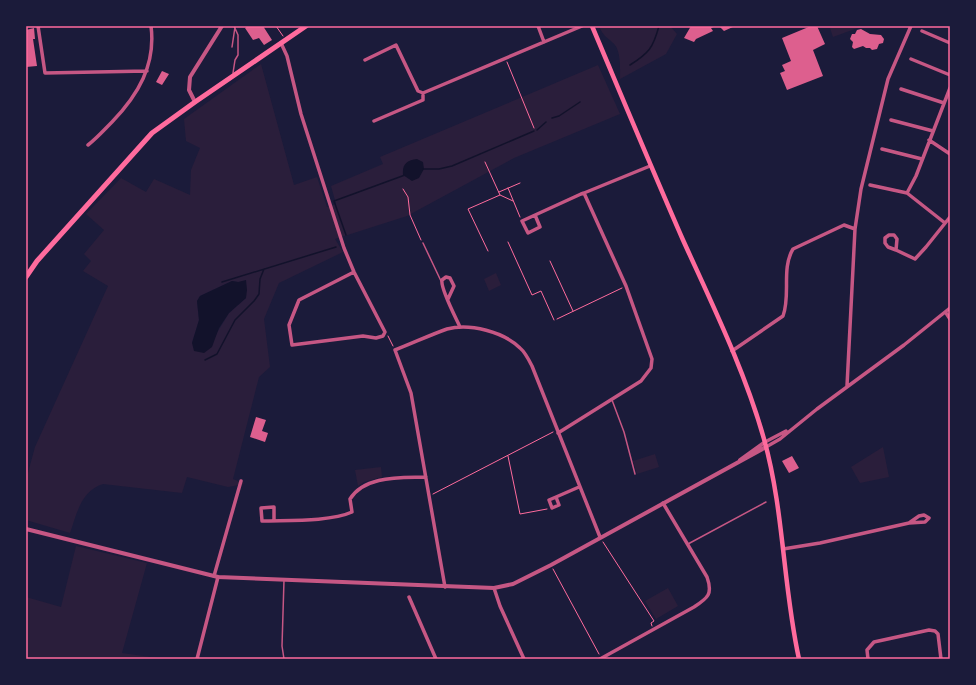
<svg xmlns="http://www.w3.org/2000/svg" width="976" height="685" font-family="'Source Sans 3',sans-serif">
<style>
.green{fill:#2a1e3b;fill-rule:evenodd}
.water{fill:#12122b}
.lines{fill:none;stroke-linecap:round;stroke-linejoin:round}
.stream{stroke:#12122b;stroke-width:1.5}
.building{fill:#dd5f8e}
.path{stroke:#ff6b9d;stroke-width:1}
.service{stroke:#c65784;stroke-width:1.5}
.minor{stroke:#c65784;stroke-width:3.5}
.tertiary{stroke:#c65784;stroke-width:4}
.secondary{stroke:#ff6b9d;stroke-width:4.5}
.primary{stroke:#ff6b9d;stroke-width:5}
.neatline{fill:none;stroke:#ff6b9d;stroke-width:1.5}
</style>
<rect width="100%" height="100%" fill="#1b1b3a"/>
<path class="green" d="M 599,26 L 670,26 L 677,34 L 666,54 L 620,79 C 620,69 621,53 615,45 C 608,37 604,38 599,26 Z
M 834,26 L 863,26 L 833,37 L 830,28 Z
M 261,64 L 294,185 L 317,177 L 327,207 L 336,204 L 331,186 L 383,164 L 380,157 L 598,65 L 620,114 L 514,158 L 407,216 L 335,239 L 343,252 L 279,283 L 264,319 L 270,367 L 259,377 L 233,479 L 245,484 L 228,487 L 187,477 L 182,493 L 103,484 C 81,491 77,513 70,533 L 26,520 L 26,480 L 35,447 L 108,286 L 83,271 L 91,261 L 84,254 L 104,230 L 86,214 L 121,178 L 146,192 L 154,179 L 190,195 L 191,170 L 200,148 L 186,141 L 184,119 ZM 232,281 L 238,282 L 246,298 L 229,313 L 215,336 L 192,343 L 199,320 L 197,301 L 200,296 Z
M 496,273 L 501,285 L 489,291 L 484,279 Z
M 883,447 L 889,477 L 860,483 L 851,467 Z
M 655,454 L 659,467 L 637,474 L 633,461 Z
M 381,467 L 382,477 L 364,482 L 358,486 L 355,470 Z
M 76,546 L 147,563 L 122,653 L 165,659 L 26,659 L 26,597 L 61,607 Z
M 668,588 L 678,606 L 656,619 L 645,601 Z"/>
<path class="water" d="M 417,159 L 423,162 L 424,169 L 419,178 L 412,181 L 403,175 C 402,164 407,160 417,159 Z
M 246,280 L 247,290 L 246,298 L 229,313 L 219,328 L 212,347 L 204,353 L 194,351 L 192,343 L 199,320 L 197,301 L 200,296 L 232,281 L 238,282 Z"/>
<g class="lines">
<path class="stream" d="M 630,65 C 649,53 653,48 659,26
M 552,118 L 559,116 L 580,102
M 537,130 L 546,122
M 423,169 L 439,169 L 452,166 L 534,131
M 346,235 L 334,201 L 405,175
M 222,282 L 336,247
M 205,360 L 217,354 L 235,320 L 254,301 L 259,294 L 260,279 L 264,269"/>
</g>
<path class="building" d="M 248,26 L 263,26 L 272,40 L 264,45 L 259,38 L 253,40 L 245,28 Z
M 691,26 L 716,26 L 711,28 L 713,31 L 696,39 L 694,42 L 684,38 Z
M 719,26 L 735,26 L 724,31 Z
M 811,26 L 817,26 L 825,44 L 813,50 L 823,76 L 787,90 L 780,73 L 785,71 L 782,65 L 791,61 L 782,38 Z
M 34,28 L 35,39 L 33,39 L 37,66 L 26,67 L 26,30 Z
M 861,29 L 870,34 L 881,35 L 884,39 L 883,43 L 879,44 L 877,49 L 872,50 L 870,48 L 866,48 L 863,46 L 854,49 L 852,47 L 853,42 L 850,39 L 852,34 L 855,34 L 857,30 Z
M 162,71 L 169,74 L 162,85 L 156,82 Z
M 256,417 L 266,420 L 262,431 L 268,433 L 265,442 L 250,437 Z
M 792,456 L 799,468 L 789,473 L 782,461 Z"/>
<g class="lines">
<path class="path" d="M 276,26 L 283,36
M 507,62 L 534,128
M 485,162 L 500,195 L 468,209 L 488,251
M 508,188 L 520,217
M 403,189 L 408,197 L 410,215 L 421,240
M 499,192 L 520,183
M 500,195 L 513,201
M 508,242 L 532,295 L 541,291 L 554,320
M 550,261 L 573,311
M 557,319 L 622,288
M 388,336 L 393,346
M 508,456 L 520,514 L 547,509
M 433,494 L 553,432
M 603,542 L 654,621 L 651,623 L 652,626
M 553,569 L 599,654"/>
<path class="service" d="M 232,47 L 235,27
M 233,73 L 235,60 L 238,55 L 238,35 L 234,26
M 423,243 L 441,281
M 612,400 L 624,432 L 635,474
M 688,544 L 766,502
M 284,659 L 282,646 L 284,580"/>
<path class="minor" d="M 38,26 L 45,73 L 147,71
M 538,26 L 544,42
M 922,31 L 950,43
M 281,43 L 287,56 L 301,114 L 344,248 L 354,272 L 385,332 L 383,336 L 376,338 L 363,336 L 292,345 L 289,325 L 299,300 L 354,272
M 911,59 L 950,75
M 365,60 L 396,45 L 418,91 L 423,93
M 901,89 L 944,103
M 423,93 L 582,26
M 891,120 L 933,131
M 374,121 L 423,100 L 423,93
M 929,140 L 950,154
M 88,145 C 97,138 104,130 112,122 C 138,95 156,65 151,26
M 882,149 L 922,159
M 870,185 L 907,193
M 535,215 L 540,227 L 528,233 L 522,221 L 581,194 L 584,193 L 650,166
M 945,223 L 907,193 L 916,176 L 950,88
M 896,250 L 888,247 L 885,243 L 885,238 L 889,235 L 894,235 L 897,239 L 896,250 L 915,259 L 926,247 L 950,217
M 448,299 L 454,286 L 450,278 L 446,277 L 442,280 C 440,288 456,318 460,327
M 946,313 L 950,319
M 732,351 L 783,316 C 791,295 781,269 793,249 L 844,225 L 855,229
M 847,386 L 855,229 L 861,189 L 888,79 L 911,26
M 558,433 L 641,381 L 651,368 L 652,359 L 626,286 L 584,193
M 765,442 L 786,431
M 766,447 L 780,439 L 817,409 L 904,345 L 950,308
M 556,497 L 549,500 L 552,508 L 559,505 L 556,497 L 579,487
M 274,521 L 274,507 L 261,508 L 262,521 C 287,520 330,522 352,512 L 350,499 C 365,475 401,478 426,477
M 783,549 L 820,543 L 909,523 L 919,516 L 924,515 L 929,518 L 925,522 L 909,523
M 214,576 L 241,481
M 445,587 L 411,393 L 395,350 C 413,343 430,335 447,329 C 470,323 504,332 520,348 C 525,352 529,360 532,366 L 600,537
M 494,588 L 500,606 L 524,659
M 409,597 L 436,659
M 197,659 L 218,577
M 600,659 L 694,607 C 708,598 713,594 707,577 L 663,503
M 868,659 L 867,650 L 874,642 L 929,630 L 935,631 L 938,634 L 941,659"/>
<path class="tertiary" d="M 195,102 L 189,90 L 190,77 L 222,26
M 740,460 L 765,442
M 26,529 L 218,577 L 494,588 L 513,584 L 551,565 L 766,447"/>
<path class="secondary" d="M 592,26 C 622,97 652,169 683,240 C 712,304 745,371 764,439 C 784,510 783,587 799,659"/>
<path class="primary" d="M 26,277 L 37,261 L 152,133 L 195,102 L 306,26"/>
</g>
<rect width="976" height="685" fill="none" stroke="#1b1b3a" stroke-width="54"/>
<rect x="27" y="27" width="922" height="631" class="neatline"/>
</svg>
